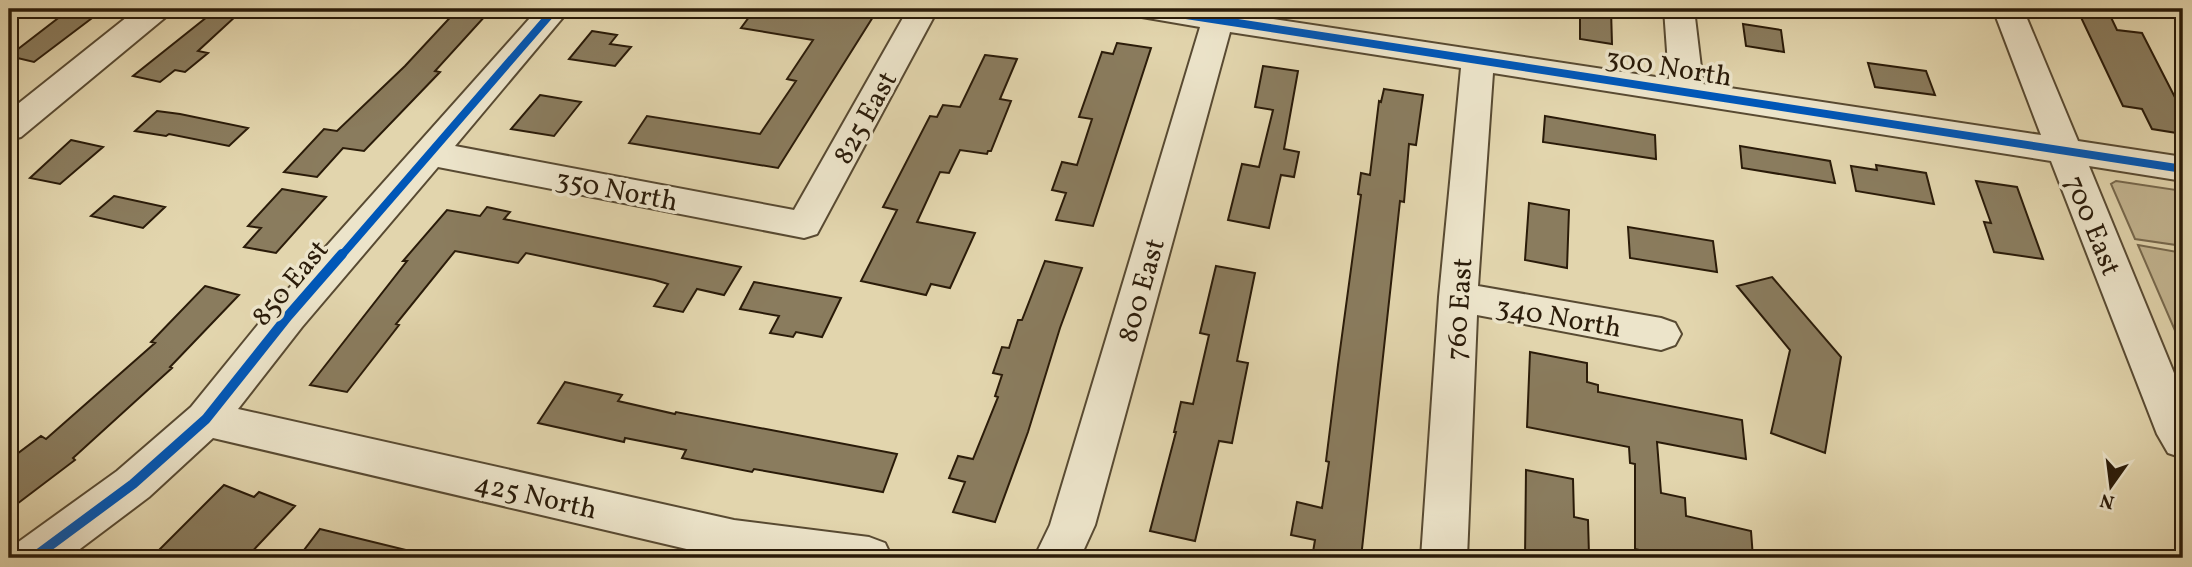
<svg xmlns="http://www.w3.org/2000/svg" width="2192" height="567" font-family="Vollkorn,serif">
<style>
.green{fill:#c3b591;stroke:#76684d;stroke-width:2}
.building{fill:#8a7c5e;stroke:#2a1b09;stroke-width:2}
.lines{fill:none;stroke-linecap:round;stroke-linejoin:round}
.minor-casing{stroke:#584a32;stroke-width:4}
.minor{fill:#ece4ca;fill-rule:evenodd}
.cycleway-far1-casing{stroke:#ece4ca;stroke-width:11}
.cycleway-casing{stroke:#ece4ca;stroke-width:14}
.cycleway-far1{stroke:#0057b8;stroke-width:8}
.cycleway{stroke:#0057b8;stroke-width:10}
.labels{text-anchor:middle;stroke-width:7;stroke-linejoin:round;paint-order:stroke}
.street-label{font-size:28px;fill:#2a1b09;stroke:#ece4ca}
</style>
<rect width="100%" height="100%" fill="#e2d5ad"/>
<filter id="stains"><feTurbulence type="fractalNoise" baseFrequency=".00286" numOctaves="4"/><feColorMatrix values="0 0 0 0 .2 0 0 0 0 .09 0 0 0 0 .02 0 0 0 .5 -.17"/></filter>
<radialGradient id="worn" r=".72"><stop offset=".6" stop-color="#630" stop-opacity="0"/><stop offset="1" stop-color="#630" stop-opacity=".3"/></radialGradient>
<path class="green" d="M 2116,181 L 2183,191 L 2183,246 L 2135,239 L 2111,184 Z
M 2138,245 L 2183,253 L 2183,349 Z"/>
<path class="building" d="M 70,9 L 104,9 L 34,62 L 9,56 Z
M 217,9 L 230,9 L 236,16 L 198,51 L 208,53 L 185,72 L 175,70 L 160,82 L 133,76 Z
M 755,9 L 878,9 L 778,168 L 629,143 L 647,116 L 760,134 L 796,81 L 787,79 L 813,40 L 741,28 Z
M 1580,9 L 1611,9 L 1612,44 L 1580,39 Z
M 2077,9 L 2107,9 L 2117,30 L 2142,33 L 2183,113 L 2183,134 L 2152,129 L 2142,109 L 2123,106 Z
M 457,10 L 487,14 L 435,71 L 440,72 L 364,151 L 343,148 L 317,177 L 284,172 L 324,129 L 337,131 L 405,66 Z
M 1743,24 L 1781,30 L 1784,52 L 1746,46 Z
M 592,31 L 617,35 L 610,44 L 631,47 L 615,66 L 569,59 Z
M 1117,43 L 1151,48 L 1093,226 L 1056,220 L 1066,193 L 1052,190 L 1062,162 L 1077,165 L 1092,119 L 1079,117 L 1102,52 L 1113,54 Z
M 985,55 L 1017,59 L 1000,99 L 1011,101 L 991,151 L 988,151 L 987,154 L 960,150 L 949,173 L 940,172 L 917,222 L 975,233 L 950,288 L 931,284 L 926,295 L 861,281 L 897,210 L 883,207 L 930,116 L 937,117 L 943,105 L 960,107 Z
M 1868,63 L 1926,71 L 1935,95 L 1875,87 Z
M 1263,66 L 1298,71 L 1284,149 L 1299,152 L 1294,177 L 1281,175 L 1269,228 L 1228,220 L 1242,164 L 1259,167 L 1273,110 L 1255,107 Z
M 1384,89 L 1423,95 L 1416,145 L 1409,144 L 1404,202 L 1400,201 L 1361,558 L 1312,558 L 1315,540 L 1291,535 L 1297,502 L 1322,508 L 1329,462 L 1326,461 L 1338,365 L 1361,195 L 1358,194 L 1361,173 L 1370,175 L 1379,101 L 1381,102 Z
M 540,95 L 581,102 L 554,136 L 511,129 Z
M 157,111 L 180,114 L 248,128 L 229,146 L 169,134 L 166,136 L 135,131 Z
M 1545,116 L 1655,135 L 1656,159 L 1543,142 Z
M 71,140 L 103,147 L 60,184 L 30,178 Z
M 1740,146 L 1830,161 L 1835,183 L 1742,168 Z
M 1876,165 L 1926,173 L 1934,204 L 1856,191 L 1851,166 L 1877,170 Z
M 1976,181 L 2017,187 L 2043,259 L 1994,252 L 1984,222 L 1991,223 Z
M 282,189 L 326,197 L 276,253 L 244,247 L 261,228 L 248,226 Z
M 114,196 L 165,207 L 143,228 L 91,216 Z
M 1529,203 L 1569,210 L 1567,268 L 1525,260 Z
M 487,207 L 510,212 L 504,219 L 741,267 L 724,295 L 697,289 L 683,312 L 654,306 L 668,284 L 655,280 L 526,253 L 518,263 L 455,251 L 396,324 L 399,325 L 347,392 L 310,385 L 407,261 L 403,261 L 447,210 L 480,216 Z
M 1628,227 L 1713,241 L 1717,272 L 1630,258 Z
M 1045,261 L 1082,268 L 1060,328 L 1028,432 L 995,522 L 953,512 L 965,482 L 949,478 L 958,456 L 973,459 L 998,397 L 995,396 L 1002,375 L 993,373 L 1002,347 L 1009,348 L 1018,320 L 1022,320 Z
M 1216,266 L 1255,273 L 1237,361 L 1248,363 L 1232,443 L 1219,441 L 1195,541 L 1150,531 L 1176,432 L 1174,432 L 1181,402 L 1193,404 L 1209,335 L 1200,333 Z
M 1772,277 L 1841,357 L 1825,453 L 1771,433 L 1790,350 L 1737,286 Z
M 754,282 L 841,298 L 822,337 L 796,332 L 793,337 L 770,333 L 779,316 L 740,309 Z
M 205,286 L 239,295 L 170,367 L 172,368 L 73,458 L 75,460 L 9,510 L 9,466 L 13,457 L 41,436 L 46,439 L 155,343 L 151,342 Z
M 1530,352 L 1587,363 L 1587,382 L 1598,385 L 1598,392 L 1742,420 L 1746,459 L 1657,442 L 1661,493 L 1685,498 L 1686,516 L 1751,531 L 1753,558 L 1673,558 L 1635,549 L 1635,464 L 1630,463 L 1629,447 L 1527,427 Z
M 565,382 L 622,395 L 618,401 L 675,414 L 676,412 L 897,454 L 883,492 L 754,469 L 752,472 L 682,458 L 686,450 L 625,438 L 624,442 L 538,423 Z
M 1526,470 L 1573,479 L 1574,517 L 1588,520 L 1589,555 L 1574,552 L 1574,558 L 1525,558 Z
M 224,485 L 254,497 L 259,492 L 295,506 L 246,558 L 151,558 Z
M 320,529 L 406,550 L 405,558 L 298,558 Z"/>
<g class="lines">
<defs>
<path id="minor" d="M 137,9 L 171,9 L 167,16 L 21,137 L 9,140 L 9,111 Z
M 538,9 L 570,9 L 455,146 L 794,210 L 908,9 L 938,9 L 817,234 L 804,238 L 438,167 L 302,327 L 238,409 L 734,520 L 869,537 L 885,543 L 892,558 L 725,558 L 213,438 L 149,497 L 68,558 L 10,558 L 17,543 L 117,471 L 191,407 L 274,305 Z
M 1132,9 L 1207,9 L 1669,79 L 1664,9 L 1694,9 L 1703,84 L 2041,135 L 1993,9 L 2023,9 L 2078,141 L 2183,157 L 2183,181 L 2089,166 L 2183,395 L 2183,458 L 2168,453 L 2157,434 L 2051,161 L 1493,73 L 1478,286 L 1661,318 L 1675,323 L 1681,334 L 1675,345 L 1661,350 L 1477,315 L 1467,558 L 1421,558 L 1439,297 L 1461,68 L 1230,32 L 1095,525 L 1080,558 L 1034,558 L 1050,525 L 1200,27 L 1136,16 Z"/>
</defs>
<use href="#minor" class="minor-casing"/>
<use href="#minor" class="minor"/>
<defs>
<path id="cycleway-far1" d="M 1147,9 L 2183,169
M 341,256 L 555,9"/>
<path id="cycleway" d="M 33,558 L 133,484 L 206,419 L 288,316 L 342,254"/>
</defs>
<use href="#cycleway-far1" class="cycleway-far1-casing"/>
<use href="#cycleway" class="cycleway-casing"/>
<use href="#cycleway-far1" class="cycleway-far1"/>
<use href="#cycleway" class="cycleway"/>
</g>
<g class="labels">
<g class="street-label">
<text transform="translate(1669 66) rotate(9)" y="10">300 North</text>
<text transform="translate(864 117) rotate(-61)" y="10">825 East</text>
<text transform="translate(617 189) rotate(11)" y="10">350 North</text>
<text transform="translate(2094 225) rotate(68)" y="10">700 East</text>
<text transform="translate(289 282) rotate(-50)" y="10">850 East</text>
<text transform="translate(1140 290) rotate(-74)" y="10">800 East</text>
<text transform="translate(1458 309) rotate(-86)" y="10">760 East</text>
<text transform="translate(1559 316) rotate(10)" y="10">340 North</text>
<text transform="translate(536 495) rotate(13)" y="10">425 North</text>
</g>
</g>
<rect width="2192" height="567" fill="none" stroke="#e2d5ad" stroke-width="35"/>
<rect x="10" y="10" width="2171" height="546" fill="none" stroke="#2a1b09" stroke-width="3.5"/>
<rect x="18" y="18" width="2157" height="532" fill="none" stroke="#2a1b09" stroke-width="2"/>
<g transform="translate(2111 486) rotate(194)" stroke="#ece4ca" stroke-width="5" paint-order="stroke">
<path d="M0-5L12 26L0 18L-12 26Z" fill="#2a1b09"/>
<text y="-10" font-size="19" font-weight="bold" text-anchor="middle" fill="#2a1b09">N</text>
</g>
<rect width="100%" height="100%" filter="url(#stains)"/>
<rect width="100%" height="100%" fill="url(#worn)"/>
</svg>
